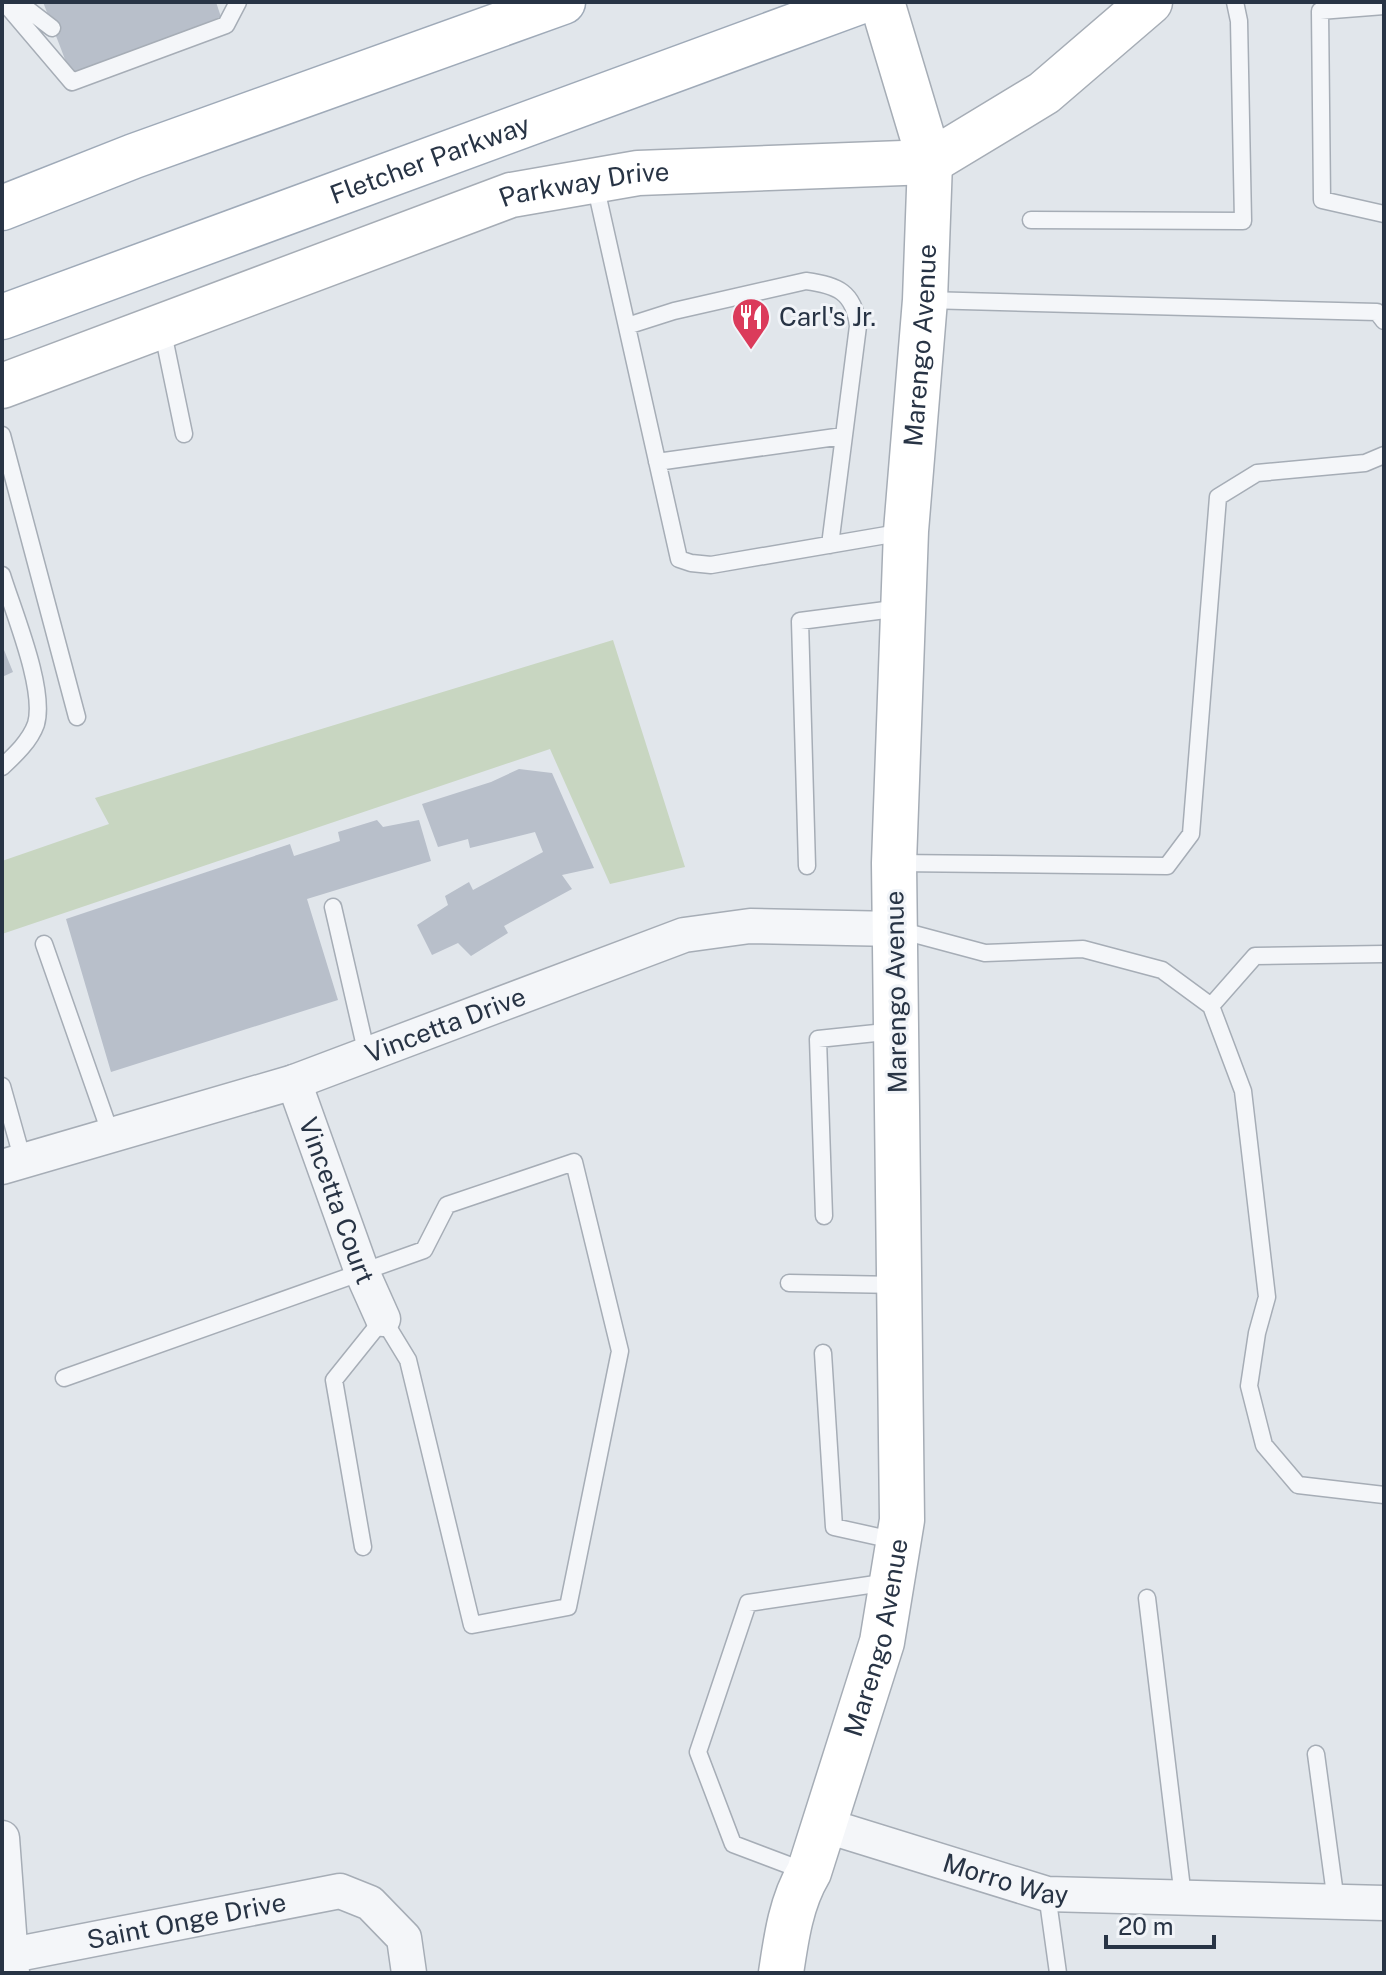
<svg xmlns="http://www.w3.org/2000/svg" width="1386" height="1975" font-family="'Public Sans',sans-serif">
<style>
.green{fill:#c8d6c1}
.building{fill:#b8bfca}
.lines{fill:none;stroke-linecap:round;stroke-linejoin:round}
.lane-casing{stroke:#a6adb6;stroke-width:19}
.street-casing{stroke:#a6adb6;stroke-width:37}
.secondary-casing{stroke:#a6adb6;stroke-width:47}
.primary-casing{stroke:#9faab8;stroke-width:47}
.lane{stroke:#f4f6f9;stroke-width:16}
.street{stroke:#f4f6f9;stroke-width:34}
.secondary{stroke:#fff;stroke-width:44}
.primary{stroke:#fff;stroke-width:44}
.labels{text-anchor:middle;stroke-width:6;stroke-linejoin:round;paint-order:stroke}
.street-label{font-size:26px;fill:#283445;stroke:#f1f4f8}
.poi-label{font-size:26px;fill:#283445;stroke:#f1f4f8;text-anchor:start}
</style>
<rect width="100%" height="100%" fill="#e1e6eb"/>
<path class="green" d="M 613,640 L 685,867 L 610,884 L 550,749 L 2,934 L 2,861 L 109,824 L 95,798 Z"/>
<path class="building" d="M 43,2 L 216,2 L 221,17 L 71,75 Z
M 2,645 L 13,672 L 2,677 Z
M 519,769 L 552,773 L 594,868 L 562,875 L 572,889 L 504,926 L 508,933 L 471,956 L 458,943 L 432,955 L 417,925 L 448,905 L 445,896 L 469,882 L 473,890 L 543,852 L 535,832 L 470,848 L 468,839 L 438,847 L 422,804 L 491,782 Z
M 377,820 L 383,827 L 419,820 L 431,861 L 307,899 L 338,1000 L 111,1072 L 66,919 L 290,844 L 294,856 L 340,841 L 338,832 Z"/>
<g class="lines">
<defs>
<path id="lane" d="M 4,2 L 72,82 L 226,25 L 238,2
M 18,2 L 52,28
M 1384,6 L 1320,11 L 1322,200 L 1384,214
M 595,184 L 679,559 L 691,563 L 711,565 L 904,532
M 1031,220 L 1243,221 L 1239,21 L 1235,2
M 926,300 L 1377,312 L 1384,321
M 627,326 L 674,311 L 806,281 C 837,285 854,292 858,326 L 830,545
M 162,328 L 184,434
M 2,435 L 77,717
M 657,462 L 843,436
M 2,575 C 13,611 46,689 36,724 C 30,741 15,755 2,767
M 896,863 L 1167,866 L 1191,834 L 1218,497 L 1257,473 L 1365,463 L 1384,455
M 807,866 L 800,621 L 901,608
M 333,907 L 367,1055
M 899,930 L 985,953 L 1083,949 L 1162,970 L 1211,1006 L 1243,1091 L 1267,1297 L 1257,1333 L 1249,1386 L 1264,1445 L 1298,1485 L 1384,1495
M 44,944 L 111,1135
M 1211,1006 L 1255,956 L 1384,954
M 2,1086 L 23,1161
M 824,1216 L 818,1039 L 895,1031
M 789,1283 L 898,1285
M 823,1353 L 834,1527 L 897,1541
M 64,1378 L 424,1250 L 447,1205 L 574,1162 L 620,1351 L 568,1607 L 472,1625 L 408,1360 L 383,1319 L 334,1380 L 363,1547
M 1147,1598 L 1183,1897
M 1316,1754 L 1336,1902
M 807,1872 L 733,1844 L 698,1752 L 748,1603 L 889,1582
M 1047,1894 L 1058,1973"/>
<g id="street">
<path id="s1" d="M 294,1082 L 362,1272 L 383,1319"/>
<path id="s2" d="M 2,1167 L 294,1082 L 684,935 L 750,926 L 896,929"/>
<path id="s3" d="M 824,1825 L 1047,1894 L 1384,1903"/>
<path d="M 2,1838 L 12,1973"/>
<path id="s4" d="M 2,1957 L 340,1891 L 370,1903 L 404,1938 L 409,1973"/>
</g>
<g id="secondary">
<path id="s5" d="M 2,386 L 511,195 L 638,173 L 930,162 L 1044,93 L 1150,2"/>
<path id="s6" d="M 781,1973 C 786,1939 791,1902 809,1872 L 882,1642 L 902,1520 L 894,863 L 906,531 L 925,300 L 930,162 L 882,2"/>
</g>
<g id="primary">
<path d="M 2,208 L 134,156 L 563,2"/>
<path id="s7" d="M 2,317 L 859,2"/>
</g>
</defs>
<use href="#lane" class="lane-casing"/>
<use href="#street" class="street-casing"/>
<use href="#secondary" class="secondary-casing"/>
<use href="#primary" class="primary-casing"/>
<use href="#lane" class="lane"/>
<use href="#street" class="street"/>
<use href="#secondary" class="secondary"/>
<use href="#primary" class="primary"/>
</g>
<defs>
<symbol id="restaurant-pin" viewBox="-11 -11 22 30"><path d="M0 17L-7.5 6A9.5 9.5 0 1 1 7.5 6Z" fill="#db3b5b" stroke="#f1f4f8"/><path d="M-5-6h1v4h1v-4h1v4h1v-4h1v5L-1.5 .5V6h-2V.5L-5-1ZM5-6V6H3V1.5H1.5Q1.5-4 5-6Z" fill="#fff"/></symbol>
</defs>
<g fill-rule="evenodd">
<use href="#restaurant-pin" x="729" y="295" width="44" height="60"/>
</g>
<g class="labels">
<g class="street-label">
<text dy="9" stroke="none"><textPath href="#s7" startOffset="456">Fletcher Parkway</textPath></text>
<text dy="9" stroke="none"><textPath href="#s5" startOffset="618">Parkway Drive</textPath></text>
<text dy="9" stroke="none"><textPath href="#s6" startOffset="1646">Marengo Avenue</textPath></text>
<text transform="translate(896 992) rotate(-91)" y="9">Marengo Avenue</text>
<text dy="9" stroke="none"><textPath href="#s2" startOffset="466">Vincetta Drive</textPath></text>
<text dy="9" stroke="none"><textPath href="#s1" startOffset="126">Vincetta Court</textPath></text>
<text dy="9" stroke="none"><textPath href="#s6" startOffset="350">Marengo Avenue</textPath></text>
<text dy="9" stroke="none"><textPath href="#s3" startOffset="190">Morro Way</textPath></text>
<text dy="9" stroke="none"><textPath href="#s4" startOffset="188">Saint Onge Drive</textPath></text>
</g>
<g class="poi-label">
<text x="779" y="326">Carl's Jr.</text>
</g>
</g>
<rect width="1386" height="1975" fill="none" stroke="#283445" stroke-width="8"/>
<path d="M1106 1935v12h108v-12" fill="none" stroke="#283445" stroke-width="4"/>
<text x="1118" y="1935" font-size="24" fill="#283445" stroke="#f1f4f8" stroke-width="6" paint-order="stroke">20 m</text>
</svg>
